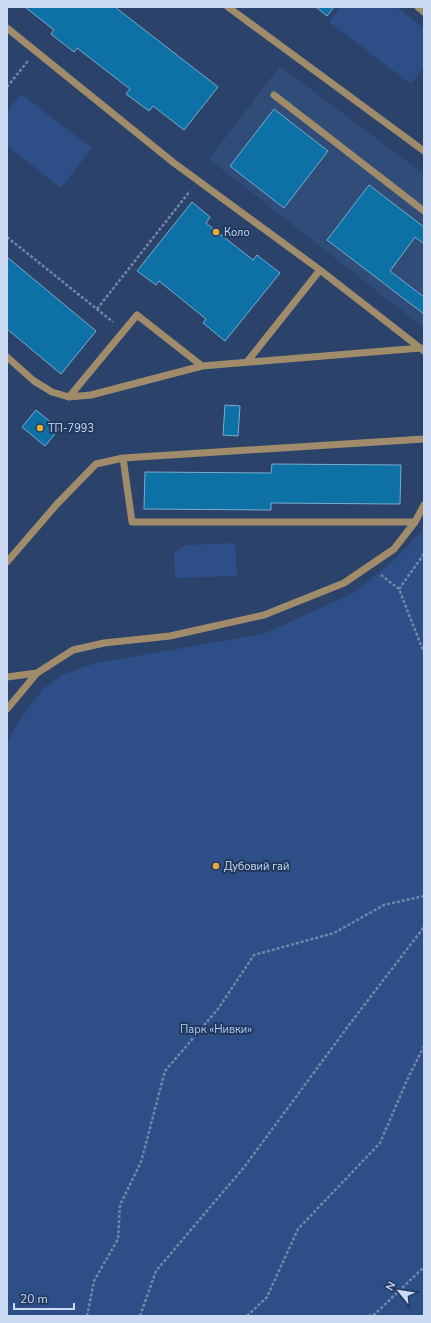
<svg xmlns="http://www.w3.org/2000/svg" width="431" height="1323" font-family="'Nunito Sans',sans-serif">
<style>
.built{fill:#304c79}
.green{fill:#2d4e86}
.building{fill:#0d71a5;stroke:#7aaccf}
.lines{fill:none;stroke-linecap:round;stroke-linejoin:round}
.path{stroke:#7387a8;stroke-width:2.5;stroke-dasharray:3 2;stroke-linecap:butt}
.minor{stroke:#a08c6b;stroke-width:7}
.poi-dot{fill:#e7ac37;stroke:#21385f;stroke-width:1.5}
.labels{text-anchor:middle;stroke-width:4;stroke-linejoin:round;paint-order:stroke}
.poi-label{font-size:11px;fill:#cbdaf2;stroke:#21385f;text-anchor:start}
.park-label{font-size:11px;fill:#b3caef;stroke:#21385f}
</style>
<rect width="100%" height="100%" fill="#2b436a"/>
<path class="built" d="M 280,66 L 424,174 L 424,328 L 209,159 Z"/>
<path class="green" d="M 340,7 L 396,7 L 424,28 L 424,67 L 411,84 L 329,22 Z
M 21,94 L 92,148 L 61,188 L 7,146 L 7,112 Z
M 424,527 L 424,1316 L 7,1316 L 7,742 L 21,718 L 43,689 L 64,674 L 96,663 L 263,634 L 351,594 L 391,563 L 422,531 Z
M 235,543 L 237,576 L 175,578 L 174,553 L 186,545 Z"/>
<path class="building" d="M 25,7 L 115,7 L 218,87 L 184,130 L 153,106 L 149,111 L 126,94 L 130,89 L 77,48 L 74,52 L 51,34 L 54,30 Z
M 316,7 L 334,7 L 327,16 Z
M 274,109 L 328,151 L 284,208 L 230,166 Z
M 369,185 L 424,227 L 424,244 L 415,237 L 390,271 L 424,297 L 424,314 L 327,240 Z
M 192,202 L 210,217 L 206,223 L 253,260 L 257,255 L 280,273 L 225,341 L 203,323 L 206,319 L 159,281 L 156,285 L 137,271 Z
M 7,257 L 96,331 L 61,374 L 7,329 Z
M 225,405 L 240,406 L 238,436 L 223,435 Z
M 36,410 L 59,429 L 45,446 L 22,427 Z
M 272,464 L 401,465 L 400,504 L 271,503 L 271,510 L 144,509 L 145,472 L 271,473 Z"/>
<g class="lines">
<path class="path" d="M 7,87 L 28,61
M 7,237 L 113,322
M 97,309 L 190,191
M 424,554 L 399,589 L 424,653
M 381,575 L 399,589
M 87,1316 L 94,1281 L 118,1239 L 120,1205 L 141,1162 L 165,1071 L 218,1009 L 254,955 L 334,933 L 384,905 L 424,896
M 140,1316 L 156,1271 L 245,1166 L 349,1025 L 424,927
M 247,1316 L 267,1297 L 298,1229 L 380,1143 L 408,1078 L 424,1046
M 368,1316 L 375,1314 L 424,1267"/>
<path class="minor" d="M 228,7 L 424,151
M 418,7 L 424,12
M 7,28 L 174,163 L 320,270 L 424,351
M 274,95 L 424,211
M 7,357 L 34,381 L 52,392 L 69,397 L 91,395 L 202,366 L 421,348
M 247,362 L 320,270
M 69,397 L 137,315 L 202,366
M 123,458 L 132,522 L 415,522
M 7,562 L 57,504 L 96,464 L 123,458 L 424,439
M 7,677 L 37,673
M 7,709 L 37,673 L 73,650 L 104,643 L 170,636 L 264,615 L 344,583 L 394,549 L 415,522 L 424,505"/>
</g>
<g class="poi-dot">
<circle cx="216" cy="232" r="4"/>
<circle cx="40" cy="428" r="4"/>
<circle cx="216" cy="866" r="4"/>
</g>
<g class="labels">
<g class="poi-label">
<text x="224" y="236">Коло</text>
<text x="48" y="432">ТП-7993</text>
<text x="224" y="870">Дубовий гай</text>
</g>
<g class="park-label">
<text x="216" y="1033">Парк «Нивки»</text>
</g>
</g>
<rect width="431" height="1323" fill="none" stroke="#cbdaf2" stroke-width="16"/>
<g transform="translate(399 1291) rotate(300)" stroke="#21385f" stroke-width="3" paint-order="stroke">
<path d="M0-3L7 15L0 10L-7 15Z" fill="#cbdaf2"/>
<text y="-6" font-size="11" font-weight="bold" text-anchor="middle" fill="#cbdaf2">N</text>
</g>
<path d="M14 1303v6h60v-6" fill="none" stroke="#cbdaf2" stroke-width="2"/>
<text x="20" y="1303" font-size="12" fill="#cbdaf2" stroke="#21385f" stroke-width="3" paint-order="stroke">20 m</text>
</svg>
